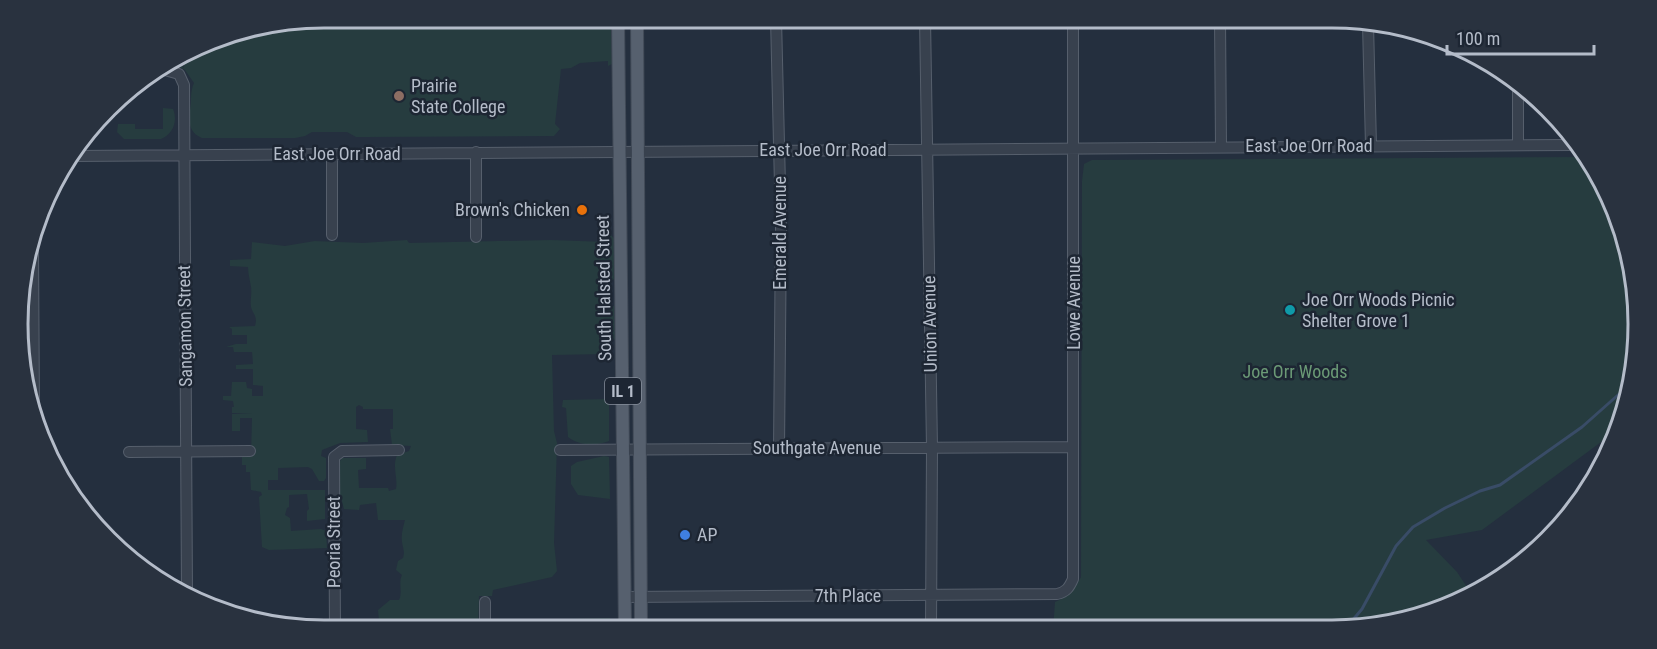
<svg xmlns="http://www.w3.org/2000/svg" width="1657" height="649" font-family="'Roboto Condensed',sans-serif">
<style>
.green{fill:#263c3f}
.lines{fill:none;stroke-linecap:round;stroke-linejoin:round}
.stream{stroke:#394c67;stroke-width:3}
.minor-casing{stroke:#565f6c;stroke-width:12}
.major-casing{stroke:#414a57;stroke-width:14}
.minor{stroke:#38414e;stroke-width:10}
.major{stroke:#56606e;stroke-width:12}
.education-dot{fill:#8d6e63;stroke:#1d2633;stroke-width:2}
.food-dot{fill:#e8710a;stroke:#1d2633;stroke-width:2}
.culture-dot{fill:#0f9aa8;stroke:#1d2633;stroke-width:2}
.shop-dot{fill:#3f7fe0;stroke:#1d2633;stroke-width:2}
.labels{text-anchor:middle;stroke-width:5;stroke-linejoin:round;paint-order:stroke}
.shield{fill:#1d2633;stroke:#878f9c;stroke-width:1.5}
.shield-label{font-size:16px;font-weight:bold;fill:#b4bcc9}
.poi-label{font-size:18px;fill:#b4bcc9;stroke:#1d2633;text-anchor:start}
.street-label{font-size:18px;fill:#b4bcc9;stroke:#1d2633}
.park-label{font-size:18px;fill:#6b9a76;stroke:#1d2633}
.rim{fill:none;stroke:#b4bcc9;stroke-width:3}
</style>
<rect width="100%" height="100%" fill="#242f3e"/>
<path class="green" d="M 325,18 L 611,18 L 612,64 L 608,66 L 608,61 L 580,63 L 571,68 L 561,69 L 555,124 L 560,129 L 554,136 L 363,137 L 356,137 L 347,132 L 312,132 L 305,136 L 295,138 L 202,138 C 186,131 189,118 191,103 C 191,96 191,90 194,83 L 185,70 L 174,64 L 180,62 L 184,68 L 183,61 L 180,60 L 226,34 Z
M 163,108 L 173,109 C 178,121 173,134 161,139 L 124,139 L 117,132 L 118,124 L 135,124 L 135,129 L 163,129 Z
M 1583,157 L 1607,189 L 1638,304 L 1623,423 L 1620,428 L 1482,530 L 1426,540 L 1457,572 L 1473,596 L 1468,600 L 1373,628 L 1053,629 L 1055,602 C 1067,597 1075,589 1081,577 L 1082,181 L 1084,164 L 1092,160 Z
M 607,232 L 614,238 L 614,279 L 609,282 L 610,307 L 614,306 L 615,339 L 611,341 L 611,335 L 608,336 L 606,354 L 552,355 L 554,431 L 557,443 L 554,543 L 557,571 L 552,577 L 493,590 L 492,596 L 479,596 L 478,631 L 380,631 L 378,610 L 390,600 L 399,600 C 403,592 398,583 402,575 L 396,570 L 398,561 L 403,558 C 405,551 403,549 402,542 C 401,535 403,527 405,520 L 378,520 L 376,503 L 360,505 L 359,510 L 344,509 L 340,494 L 340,461 L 342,458 L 366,458 L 366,469 L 358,470 L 359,488 L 388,488 L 389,491 L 396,489 C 398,477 392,467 397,455 L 409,451 L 411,446 L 392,445 L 390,429 L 393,429 L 393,409 L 363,409 L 363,407 L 359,405 L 356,407 L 356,429 L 367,430 L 368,442 L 340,443 L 322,450 L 321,456 L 326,458 L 326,478 L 324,481 L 319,481 L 312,469 L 308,467 L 278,468 L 278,480 L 268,480 L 268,490 L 325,490 L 325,519 L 307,521 L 307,511 L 309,509 L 307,494 L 289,495 L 289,507 L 287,508 L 285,515 L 290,518 L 291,531 L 321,529 L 326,531 L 327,548 L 269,550 L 262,547 L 259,497 L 262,495 L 261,492 L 251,490 L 250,472 L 246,472 L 246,465 L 242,465 L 242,456 L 251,455 L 252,418 L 240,418 L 240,431 L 232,431 L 232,414 L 252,413 L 232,413 L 232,407 L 234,407 L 233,401 L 223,400 L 223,396 L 231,396 L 232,382 L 246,382 L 247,388 L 252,389 L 252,396 L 263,396 L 263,386 L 253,385 L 253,369 L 236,369 L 236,365 L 253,364 L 252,352 L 234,352 L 233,347 L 226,347 L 236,344 L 247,344 L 247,335 L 232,335 L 232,329 L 229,327 L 255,326 C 258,316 253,315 251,307 C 250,301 252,293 251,287 C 250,280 248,274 248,267 L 230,266 L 230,260 L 251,259 L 252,242 L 285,246 L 315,241 L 363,243 L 407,240 L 409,243 L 551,240 L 607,242 Z
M 609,399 L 609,441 C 596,446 579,446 568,437 L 566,408 L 562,407 L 563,400 Z
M 604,456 L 609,457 L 610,499 L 578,495 L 571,484 L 571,466 L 577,462 Z
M 610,618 L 610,630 L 564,630 L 564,620 L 567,619 Z"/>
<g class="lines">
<path class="stream" d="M 1346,628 L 1362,609 L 1396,546 L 1413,527 L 1445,508 L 1480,491 L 1500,485 L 1582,427 L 1627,387"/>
<defs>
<path id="minor" d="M 776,18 L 781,228 L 779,449
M 925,18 L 932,448 L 931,629
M 1220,18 L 1221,147
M 1368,24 L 1371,146
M 165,70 L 179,74 L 184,85 L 187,594
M 1518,84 L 1518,145
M 476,152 L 476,237
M 332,154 L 332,235
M 72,156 L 1573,145
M 33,248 L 34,411
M 560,450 L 1073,447
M 129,452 L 250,451
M 624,597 L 1057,594 C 1066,592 1069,588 1073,579 L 1073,18
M 335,631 L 334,457 L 342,451 L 399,450
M 485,631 L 485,602"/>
<path id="major" d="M 618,18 L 625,630
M 637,18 L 641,630"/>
</defs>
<use href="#minor" class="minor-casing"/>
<use href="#major" class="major-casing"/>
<use href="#minor" class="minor"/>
<use href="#major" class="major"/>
</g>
<circle class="education-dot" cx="399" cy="96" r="6"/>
<circle class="food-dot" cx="582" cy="210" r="6"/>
<circle class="culture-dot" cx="1290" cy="310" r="6"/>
<circle class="shop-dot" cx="685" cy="535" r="6"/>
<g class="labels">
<rect class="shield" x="605" y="378" width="36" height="26" rx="4.5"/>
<g class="shield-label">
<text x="623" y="397">IL 1</text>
</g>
<g class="poi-label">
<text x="411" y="92">Prairie<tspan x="411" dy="21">State College</tspan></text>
<text x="570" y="216" text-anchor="end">Brown's Chicken</text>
<text x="1302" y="306">Joe Orr Woods Picnic<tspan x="1302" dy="21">Shelter Grove 1</tspan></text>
<text x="697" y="541">AP</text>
</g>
<g class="street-label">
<text x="1309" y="152">East Joe Orr Road</text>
<text x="823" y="156">East Joe Orr Road</text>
<text x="337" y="160">East Joe Orr Road</text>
<text transform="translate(780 233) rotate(-90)" y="6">Emerald Avenue</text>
<text transform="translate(604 288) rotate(-91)" y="6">South Halsted Street</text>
<text transform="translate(1074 303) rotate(-90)" y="6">Lowe Avenue</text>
<text transform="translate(930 324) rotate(-91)" y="6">Union Avenue</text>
<text transform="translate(185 326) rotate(-91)" y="6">Sangamon Street</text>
<text x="817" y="454">Southgate Avenue</text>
<text transform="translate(334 542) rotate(-90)" y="6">Peoria Street</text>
<text x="848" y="602">7th Place</text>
</g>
<g class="park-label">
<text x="1295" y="378">Joe Orr Woods</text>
</g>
</g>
<path d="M0 0H1657V649H0ZM324 28H1332A296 296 0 0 1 1628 324V324A296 296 0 0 1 1332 620H324A296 296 0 0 1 28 324V324A296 296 0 0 1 324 28Z" fill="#29323f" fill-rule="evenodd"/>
<path class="rim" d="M324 28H1332A296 296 0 0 1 1628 324V324A296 296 0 0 1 1332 620H324A296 296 0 0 1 28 324V324A296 296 0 0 1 324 28Z"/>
<path d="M1447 45v9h147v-9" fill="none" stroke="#b4bcc9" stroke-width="3"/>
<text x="1456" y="45" font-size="18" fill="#b4bcc9" stroke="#1d2633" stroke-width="4.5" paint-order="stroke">100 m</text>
</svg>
